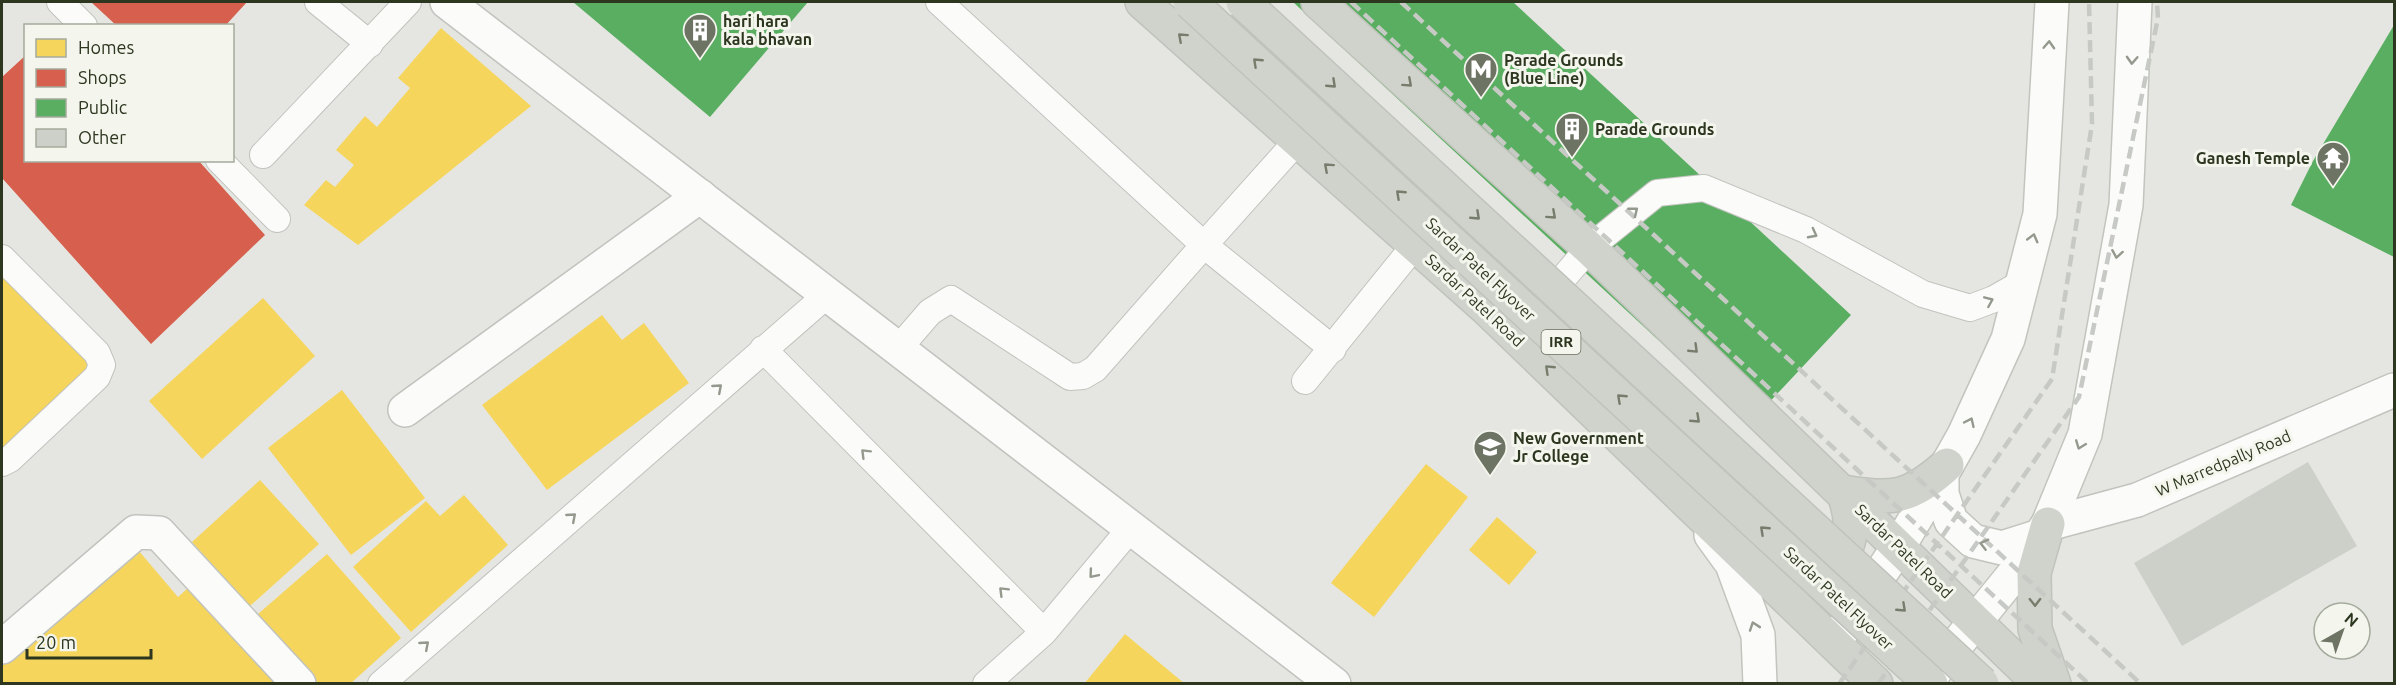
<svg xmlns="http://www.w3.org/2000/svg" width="2396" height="685" font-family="Ubuntu,sans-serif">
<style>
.homes{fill:#f6d55c}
.shops{fill:#d6604d}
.public{fill:#5aae61}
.building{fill:#cdcfc9}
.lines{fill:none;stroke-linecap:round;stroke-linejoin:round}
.service-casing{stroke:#c1c3be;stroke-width:28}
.minor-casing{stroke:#c1c3be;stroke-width:36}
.tertiary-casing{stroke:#c1c3be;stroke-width:36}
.secondary-casing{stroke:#c2c4bd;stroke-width:36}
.primary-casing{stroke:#c0c3bb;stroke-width:36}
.service{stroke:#fbfbfa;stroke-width:26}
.minor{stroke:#fbfbfa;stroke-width:33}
.tertiary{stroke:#fbfbfa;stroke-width:33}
.secondary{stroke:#fbfbfa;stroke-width:33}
.primary{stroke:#d0d3cc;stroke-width:33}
.rail{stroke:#c7c9c5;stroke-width:4.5;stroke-dasharray:12 6;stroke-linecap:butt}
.primary-bridge-casing{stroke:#c0c3bb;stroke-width:36;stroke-linecap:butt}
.primary-bridge{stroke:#d0d3cc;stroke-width:33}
.oneway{stroke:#767d6d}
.oneway2{stroke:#94998d}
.labels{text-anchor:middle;stroke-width:6;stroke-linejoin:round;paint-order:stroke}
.shield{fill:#f4f6ee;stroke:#69705e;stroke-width:1.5}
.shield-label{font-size:15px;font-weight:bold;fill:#2d3720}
.poi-label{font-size:16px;font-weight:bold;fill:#2d3720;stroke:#f4f6ee;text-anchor:start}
.street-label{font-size:16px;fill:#2d3720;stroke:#f4f6ee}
</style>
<rect width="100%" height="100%" fill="#e5e6e1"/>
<path class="homes" d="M 441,28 L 531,106 L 358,245 L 304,205 L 326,180 L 335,187 L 354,165 L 336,150 L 365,116 L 377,127 L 410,88 L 398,78 Z
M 2,265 L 97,368 L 2,455 Z
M 263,298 L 315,356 L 202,459 L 149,401 Z
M 602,315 L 622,340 L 644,323 L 689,383 L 547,490 L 482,405 Z
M 342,390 L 425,498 L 351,555 L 268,448 Z
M 1426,464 L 1468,497 L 1374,617 L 1331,583 Z
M 260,480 L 319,544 L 250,606 L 192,542 Z
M 464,495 L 508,545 L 411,632 L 353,567 L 426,501 L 440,516 Z
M 1497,517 L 1537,552 L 1509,585 L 1469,550 Z
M 133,544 L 178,597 L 197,580 L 287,684 L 2,684 L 2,658 Z
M 327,554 L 401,638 L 350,684 L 319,684 L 258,614 Z
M 1125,634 L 1185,684 L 1084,684 Z"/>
<path class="shops" d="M 91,2 L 247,2 L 225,26 L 117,26 Z
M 26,55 L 26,160 L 198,160 L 265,235 L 151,344 L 2,178 L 2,77 Z"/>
<path class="public" d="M 573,2 L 808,2 L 710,117 Z
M 1293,2 L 1513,2 L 1851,315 L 1749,424 Z
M 2394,25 L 2394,257 L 2291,205 L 2313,161 Z"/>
<path class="building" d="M 2308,462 L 2357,546 L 2182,646 L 2134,563 Z"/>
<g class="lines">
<defs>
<path id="service" d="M 60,2 L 84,26
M 318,2 L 370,44
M 939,2 L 1204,245 L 1298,140
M 263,155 L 408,2
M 219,160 L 277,219
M 2,258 L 97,353 L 102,365 L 97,377 L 10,459 L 2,463
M 1542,303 L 1589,248 L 1657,193 L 1704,188 L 1806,230 L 1923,294 L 1970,308 L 1994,299 L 2022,283
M 763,349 L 1044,632
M 898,349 L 930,312 L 951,299 L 1070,377 L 1083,376 L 1095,369 L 1204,245 L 1333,349
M 1305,381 L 1415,245
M 381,684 L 828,294
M 986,684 L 1044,632 L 1130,529"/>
<path id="minor" d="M 405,410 L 700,196
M 2048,524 L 2137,500 L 2394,390
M 2,647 L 136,532 L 159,533 L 299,684"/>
<path id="tertiary" d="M 447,2 L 1334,684"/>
<path id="secondary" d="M 1942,474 L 1942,494 L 1951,521 L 1973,541 L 2002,548 L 2040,536
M 1711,535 L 1732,564 L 1758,635 L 1760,684
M 1834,643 L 1899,546 L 1942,474 L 1964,435 L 2008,339 L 2040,214 L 2052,2
M 1931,676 L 2018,569 L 2048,524 L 2085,434 L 2126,205 L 2135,2"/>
<path id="primary" d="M 1142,2 L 1487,309 L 1876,684
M 1318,2 L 1589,248 L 2040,684
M 1843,492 C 1893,500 1909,499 1947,465
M 2048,524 L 2034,573 L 2035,629 L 2054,684
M 1788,580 C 1841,582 1863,540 1843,492"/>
</defs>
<use href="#service" class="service-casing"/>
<use href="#minor" class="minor-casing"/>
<use href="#tertiary" class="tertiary-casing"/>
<use href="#secondary" class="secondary-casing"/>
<use href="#primary" class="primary-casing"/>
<use href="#service" class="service"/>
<use href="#minor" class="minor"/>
<use href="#tertiary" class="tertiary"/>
<use href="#secondary" class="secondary"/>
<use href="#primary" class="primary"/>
<path class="rail" d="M 1351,2 L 2089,684
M 1401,2 L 2141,684
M 1839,684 L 2052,379 L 2092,124 L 2089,2
M 1878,684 L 2079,397 L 2158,18 L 2157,2"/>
<defs>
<path id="primary-bridge" d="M 1190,2 L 1931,684
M 1243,2 L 1982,684"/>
</defs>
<use href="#primary-bridge" class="primary-bridge-casing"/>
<use href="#primary-bridge" class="primary-bridge"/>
</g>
<defs><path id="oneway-chevron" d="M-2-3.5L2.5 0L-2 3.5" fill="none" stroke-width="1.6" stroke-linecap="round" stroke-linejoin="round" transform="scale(1.5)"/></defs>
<g class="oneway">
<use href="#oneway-chevron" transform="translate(1182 37) rotate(-138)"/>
<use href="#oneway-chevron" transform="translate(1257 62) rotate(-137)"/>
<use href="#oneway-chevron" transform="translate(1408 83) rotate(42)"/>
<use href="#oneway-chevron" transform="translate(1332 84) rotate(43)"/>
<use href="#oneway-chevron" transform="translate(1328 167) rotate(-138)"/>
<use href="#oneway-chevron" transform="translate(1400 194) rotate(-137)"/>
<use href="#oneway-chevron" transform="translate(1552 215) rotate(42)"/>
<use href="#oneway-chevron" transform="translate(1476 216) rotate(43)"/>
<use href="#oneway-chevron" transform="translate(1694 349) rotate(44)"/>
<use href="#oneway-chevron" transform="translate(1549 369) rotate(-136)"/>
<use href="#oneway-chevron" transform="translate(1621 398) rotate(-137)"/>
<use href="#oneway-chevron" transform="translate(1696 419) rotate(43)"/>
<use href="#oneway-chevron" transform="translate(1764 530) rotate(-137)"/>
<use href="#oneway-chevron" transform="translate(2035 602) rotate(89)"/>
<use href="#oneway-chevron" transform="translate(1902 608) rotate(43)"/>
</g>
<g class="oneway2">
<use href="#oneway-chevron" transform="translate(2049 45) rotate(-87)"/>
<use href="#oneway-chevron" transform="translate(2132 60) rotate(93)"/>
<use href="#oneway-chevron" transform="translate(1634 211) rotate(-39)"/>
<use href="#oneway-chevron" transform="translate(1813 234) rotate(28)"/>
<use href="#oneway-chevron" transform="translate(2033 238) rotate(-75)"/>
<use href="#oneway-chevron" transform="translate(2117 254) rotate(100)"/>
<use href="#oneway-chevron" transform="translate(1989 301) rotate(-23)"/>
<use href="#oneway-chevron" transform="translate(718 388) rotate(-41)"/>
<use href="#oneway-chevron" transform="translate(1970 422) rotate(-65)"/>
<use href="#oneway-chevron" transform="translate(2080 445) rotate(111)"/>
<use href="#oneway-chevron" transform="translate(865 453) rotate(-135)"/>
<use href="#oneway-chevron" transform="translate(572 517) rotate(-41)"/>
<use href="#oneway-chevron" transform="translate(1984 544) rotate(-166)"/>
<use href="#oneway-chevron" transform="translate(1093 574) rotate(130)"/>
<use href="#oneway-chevron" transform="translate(1003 591) rotate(-135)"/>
<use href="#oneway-chevron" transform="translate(1754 626) rotate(-109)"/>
<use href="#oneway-chevron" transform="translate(425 645) rotate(-41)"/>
</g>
<defs>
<symbol id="building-pin" viewBox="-11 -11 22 30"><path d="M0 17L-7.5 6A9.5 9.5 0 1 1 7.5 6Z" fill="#6d7464" stroke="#f4f6ee"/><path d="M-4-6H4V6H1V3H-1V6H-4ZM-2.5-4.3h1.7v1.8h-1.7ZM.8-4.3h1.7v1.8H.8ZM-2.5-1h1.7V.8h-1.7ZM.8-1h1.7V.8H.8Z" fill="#fff"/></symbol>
<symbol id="metro-pin" viewBox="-11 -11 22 30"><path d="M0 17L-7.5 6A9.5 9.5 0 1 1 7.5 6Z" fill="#6d7464" stroke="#f4f6ee"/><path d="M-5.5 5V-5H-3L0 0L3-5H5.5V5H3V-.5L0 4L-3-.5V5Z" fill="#fff"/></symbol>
<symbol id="temple-pin" viewBox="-11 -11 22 30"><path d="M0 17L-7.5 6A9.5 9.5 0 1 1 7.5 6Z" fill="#6d7464" stroke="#f4f6ee"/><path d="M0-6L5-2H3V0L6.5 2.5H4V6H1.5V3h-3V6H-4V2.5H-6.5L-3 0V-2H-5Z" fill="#fff"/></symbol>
<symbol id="university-pin" viewBox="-11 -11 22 30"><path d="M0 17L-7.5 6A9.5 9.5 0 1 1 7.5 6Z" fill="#6d7464" stroke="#f4f6ee"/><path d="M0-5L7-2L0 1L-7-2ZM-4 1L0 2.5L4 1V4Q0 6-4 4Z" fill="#fff"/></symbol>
</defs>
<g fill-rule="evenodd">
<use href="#building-pin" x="681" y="11" width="38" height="52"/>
<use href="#metro-pin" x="1462" y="50" width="38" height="52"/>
<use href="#building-pin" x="1553" y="110" width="38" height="52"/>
<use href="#temple-pin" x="2314" y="139" width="38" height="52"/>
<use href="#university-pin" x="1471" y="428" width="38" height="52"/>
</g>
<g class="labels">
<rect class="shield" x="1541.5" y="330" width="39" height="24" rx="4.5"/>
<g class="shield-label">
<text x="1561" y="347">IRR</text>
</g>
<g class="poi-label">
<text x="723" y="27">hari hara<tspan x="723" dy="18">kala bhavan</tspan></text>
<text x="1504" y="66">Parade Grounds<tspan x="1504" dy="18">(Blue Line)</tspan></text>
<text x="1595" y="135">Parade Grounds</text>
<text x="2310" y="164" text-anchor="end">Ganesh Temple</text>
<text x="1513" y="444">New Government<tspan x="1513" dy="18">Jr College</tspan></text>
</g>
<g class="street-label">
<text transform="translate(1481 269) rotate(43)" y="6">Sardar Patel Flyover</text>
<text transform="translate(1475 300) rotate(43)" y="6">Sardar Patel Road</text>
<text transform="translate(2223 463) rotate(-23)" y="6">W Marredpally Road</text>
<text transform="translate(1904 551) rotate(44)" y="6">Sardar Patel Road</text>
<text transform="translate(1839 598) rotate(43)" y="6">Sardar Patel Flyover</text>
</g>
</g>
<rect width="2396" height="685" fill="none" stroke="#2d3720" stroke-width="6"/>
<rect x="24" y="24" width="210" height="138" fill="#f4f6ee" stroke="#a4aa9c" stroke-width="1.5"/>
<rect x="36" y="39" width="30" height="18" fill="#f6d55c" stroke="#a4aa9c" stroke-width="1.5"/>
<text x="78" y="54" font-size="18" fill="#2d3720">Homes</text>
<rect x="36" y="69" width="30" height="18" fill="#d6604d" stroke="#a4aa9c" stroke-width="1.5"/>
<text x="78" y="84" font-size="18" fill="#2d3720">Shops</text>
<rect x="36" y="99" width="30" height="18" fill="#5aae61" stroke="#a4aa9c" stroke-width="1.5"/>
<text x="78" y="114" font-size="18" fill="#2d3720">Public</text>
<rect x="36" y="129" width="30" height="18" fill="#cdcfc9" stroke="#a4aa9c" stroke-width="1.5"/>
<text x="78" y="144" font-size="18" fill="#2d3720">Other</text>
<g transform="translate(2342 631) rotate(40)"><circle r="28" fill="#f4f6ee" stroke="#a4aa9c" stroke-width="1.5"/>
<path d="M0-4.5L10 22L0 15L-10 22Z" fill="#6d7464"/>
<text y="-9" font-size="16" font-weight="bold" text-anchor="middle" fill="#2d3720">N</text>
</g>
<path d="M27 649v9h124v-9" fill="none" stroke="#2d3720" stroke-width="3"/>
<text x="36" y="649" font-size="18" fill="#2d3720" stroke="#f4f6ee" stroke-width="4.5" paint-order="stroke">20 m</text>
</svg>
